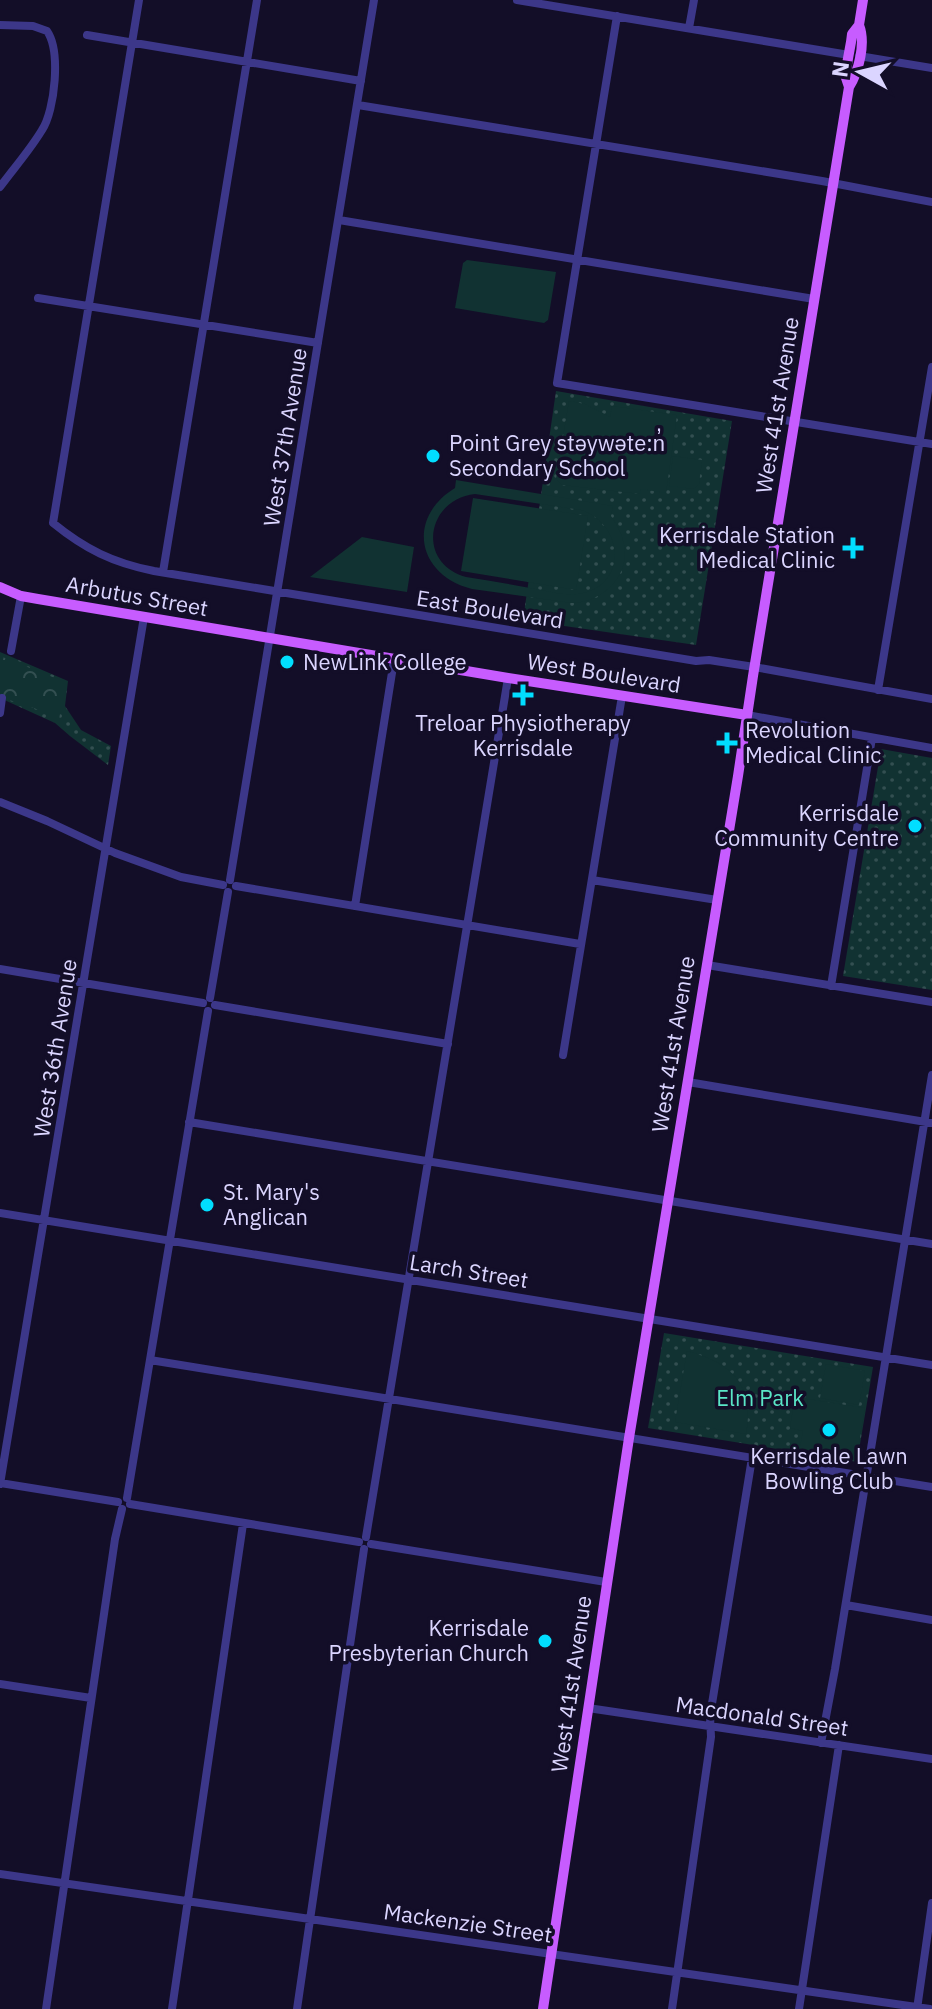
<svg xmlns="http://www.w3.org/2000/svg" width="932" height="2009" font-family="'IBM Plex Sans',sans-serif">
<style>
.grass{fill:url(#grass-dots)}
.forest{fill:url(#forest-crowns)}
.pitch{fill:#113232;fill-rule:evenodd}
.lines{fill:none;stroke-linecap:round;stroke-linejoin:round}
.minor{stroke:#3c3789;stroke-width:8}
.major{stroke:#c75cff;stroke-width:10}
.poi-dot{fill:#01deff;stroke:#130e28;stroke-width:3}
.labels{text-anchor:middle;stroke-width:7;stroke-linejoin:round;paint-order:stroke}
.street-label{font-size:22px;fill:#dbd5ff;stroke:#130e28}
.poi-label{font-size:22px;fill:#dbd5ff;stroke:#130e28;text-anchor:start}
.park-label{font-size:22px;fill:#5ae6c7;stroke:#130e28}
</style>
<defs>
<pattern id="grass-dots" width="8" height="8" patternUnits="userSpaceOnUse" patternTransform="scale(2)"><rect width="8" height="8" fill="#113232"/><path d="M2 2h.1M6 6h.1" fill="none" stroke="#334f51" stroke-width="1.8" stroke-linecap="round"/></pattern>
<pattern id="forest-crowns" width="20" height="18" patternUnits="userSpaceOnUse" patternTransform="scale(2)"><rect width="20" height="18" fill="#113232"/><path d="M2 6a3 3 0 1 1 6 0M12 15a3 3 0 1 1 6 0" fill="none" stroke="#334f51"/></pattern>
</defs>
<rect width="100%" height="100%" fill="#130e28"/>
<path class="grass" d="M 556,391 L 732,421 L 696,645 L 523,620 Z
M 0,652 L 68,681 L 65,706 L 81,730 L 111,746 L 108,765 L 70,736 L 55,723 L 0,698 Z
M 881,749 L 932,758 L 932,990 L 843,976 Z
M 664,1333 L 873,1367 L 857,1462 L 648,1428 Z"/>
<path class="forest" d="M 0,656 L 65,682 L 59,720 L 34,708 L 0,697 Z"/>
<path class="pitch" d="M 467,260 L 556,272 L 548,320 L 544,323 L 455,308 L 463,263 Z
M 569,401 L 585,404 L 610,417 L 612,406 L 677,415 L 666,493 L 641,489 L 640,494 L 562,485 L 556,479 Z
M 673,456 L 702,460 L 699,484 L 694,489 L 669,486 Z
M 456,480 L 613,506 L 611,516 C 617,525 622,534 624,545 C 630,577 602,602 572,603 L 472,589 C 417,575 406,518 455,488 ZM 475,494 L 581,510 C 626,525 627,588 578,594 C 566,596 553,592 541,590 C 516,585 491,581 466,577 C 417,564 425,500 475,494 Z
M 473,498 L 588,516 L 576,590 L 461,571 Z
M 362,537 L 414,547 L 407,592 L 310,577 Z
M 687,1351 C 732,1363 755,1385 746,1434 L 675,1422 Z
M 826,1364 L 865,1371 L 859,1405 L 820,1398 Z
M 808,1399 L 865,1408 L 856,1461 L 799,1452 L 803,1431 L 790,1428 L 793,1408 L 806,1410 Z"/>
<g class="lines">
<path class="minor" d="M 139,0 L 53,523 C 85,549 113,563 154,571 L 696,661 L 709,660 L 754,667 L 932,699
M 517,0 L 849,55
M 617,16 L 557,383 L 932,444
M 0,25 L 33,26 L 47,31 C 61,51 55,110 42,130 C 30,150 14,168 0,187
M 689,28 L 694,0
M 87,35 L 361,81
M 859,56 L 932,68
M 358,105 L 822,181 L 932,202
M 339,220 L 814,299
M 38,298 L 318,343
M 163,572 L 257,0
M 11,651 L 21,596
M 878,690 L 932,367
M 0,713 L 2,698
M 747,715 L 932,748
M 0,802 L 47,821 L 115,853 L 181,877 L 223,885
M 230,880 L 374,0
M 592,880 L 717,900
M 236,886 L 580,944
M 355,906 L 394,660
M 707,965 L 932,1002
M 0,969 L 203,1003
M 831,986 L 872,738
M 210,998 L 228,892
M 215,1005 L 448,1044
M 563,1055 L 622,696
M 688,1082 L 932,1123
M 189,1122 L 932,1244
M 0,1213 L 932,1365
M 150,1360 L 932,1487
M 0,1483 L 118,1502
M 0,1484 L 144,617
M 127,1498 L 208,1011
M 130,1504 L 359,1542
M 366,1537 L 508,678
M 371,1544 L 606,1582
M 846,1605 L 932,1620
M 0,1684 L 91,1698
M 588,1708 L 932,1759
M 821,1743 L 835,1669 L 932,1075
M 0,1874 L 930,2009
M 46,2009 L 115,1539 L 122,1509
M 172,2009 L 243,1524
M 297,2009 L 364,1549
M 672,2009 L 711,1737 L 710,1716 L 752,1458
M 799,2009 L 839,1745
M 917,2009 L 932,1903"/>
<path class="major" d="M 849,87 L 845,75 L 851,42 L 852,34 L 859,25 L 863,0
M 0,587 L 21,596 L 38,599 L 508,678 L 747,715
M 543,2009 L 629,1438 L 738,776 L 753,676 L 849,87 C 859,71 866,43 859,25"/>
</g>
<g class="poi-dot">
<circle cx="433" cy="456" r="8"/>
<path d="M849 536h8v8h8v8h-8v8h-8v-8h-8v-8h8z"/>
<circle cx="287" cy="662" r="8"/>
<path d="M519 683h8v8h8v8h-8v8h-8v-8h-8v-8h8z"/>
<path d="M723 731h8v8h8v8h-8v8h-8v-8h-8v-8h8z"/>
<circle cx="915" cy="826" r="8"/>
<circle cx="207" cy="1205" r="8"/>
<circle cx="829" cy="1430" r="8"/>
<circle cx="545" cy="1641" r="8"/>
</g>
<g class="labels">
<g class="street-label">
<text transform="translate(777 405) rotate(-81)" y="8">West 41st Avenue</text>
<text transform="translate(285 437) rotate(-81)" y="8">West 37th Avenue</text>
<text transform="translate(137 596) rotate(10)" y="8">Arbutus Street</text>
<text transform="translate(490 609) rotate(9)" y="8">East Boulevard</text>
<text transform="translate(604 673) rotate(9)" y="8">West Boulevard</text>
<text transform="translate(673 1044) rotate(-81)" y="8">West 41st Avenue</text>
<text transform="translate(55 1048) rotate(-81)" y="8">West 36th Avenue</text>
<text transform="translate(469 1271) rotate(9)" y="8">Larch Street</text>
<text transform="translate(571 1684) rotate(-82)" y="8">West 41st Avenue</text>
<text transform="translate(762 1716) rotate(8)" y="8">Macdonald Street</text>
<text transform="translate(468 1923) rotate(8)" y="8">Mackenzie Street</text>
</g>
<g class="poi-label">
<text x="449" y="451">Point Grey stəywəte:n̓<tspan x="449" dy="25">Secondary School</tspan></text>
<text x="835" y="543" text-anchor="end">Kerrisdale Station<tspan x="835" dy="25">Medical Clinic</tspan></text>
<text x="303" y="670">NewLink College</text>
<text x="523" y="731" text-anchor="middle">Treloar Physiotherapy<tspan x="523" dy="25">Kerrisdale</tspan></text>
<text x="745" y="738">Revolution<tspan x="745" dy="25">Medical Clinic</tspan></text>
<text x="899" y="821" text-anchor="end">Kerrisdale<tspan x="899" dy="25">Community Centre</tspan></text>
<text x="223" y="1200">St. Mary's<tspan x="223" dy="25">Anglican</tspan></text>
<text x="829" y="1464" text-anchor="middle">Kerrisdale Lawn<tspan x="829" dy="25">Bowling Club</tspan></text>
<text x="529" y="1636" text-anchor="end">Kerrisdale<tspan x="529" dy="25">Presbyterian Church</tspan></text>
</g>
<g class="park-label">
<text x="760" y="1406">Elm Park</text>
</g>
</g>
<g transform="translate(860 72) rotate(278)" stroke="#130e28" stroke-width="6" paint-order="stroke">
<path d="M0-6L14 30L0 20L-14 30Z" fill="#dbd5ff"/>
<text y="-12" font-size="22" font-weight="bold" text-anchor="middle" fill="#dbd5ff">N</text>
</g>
</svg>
